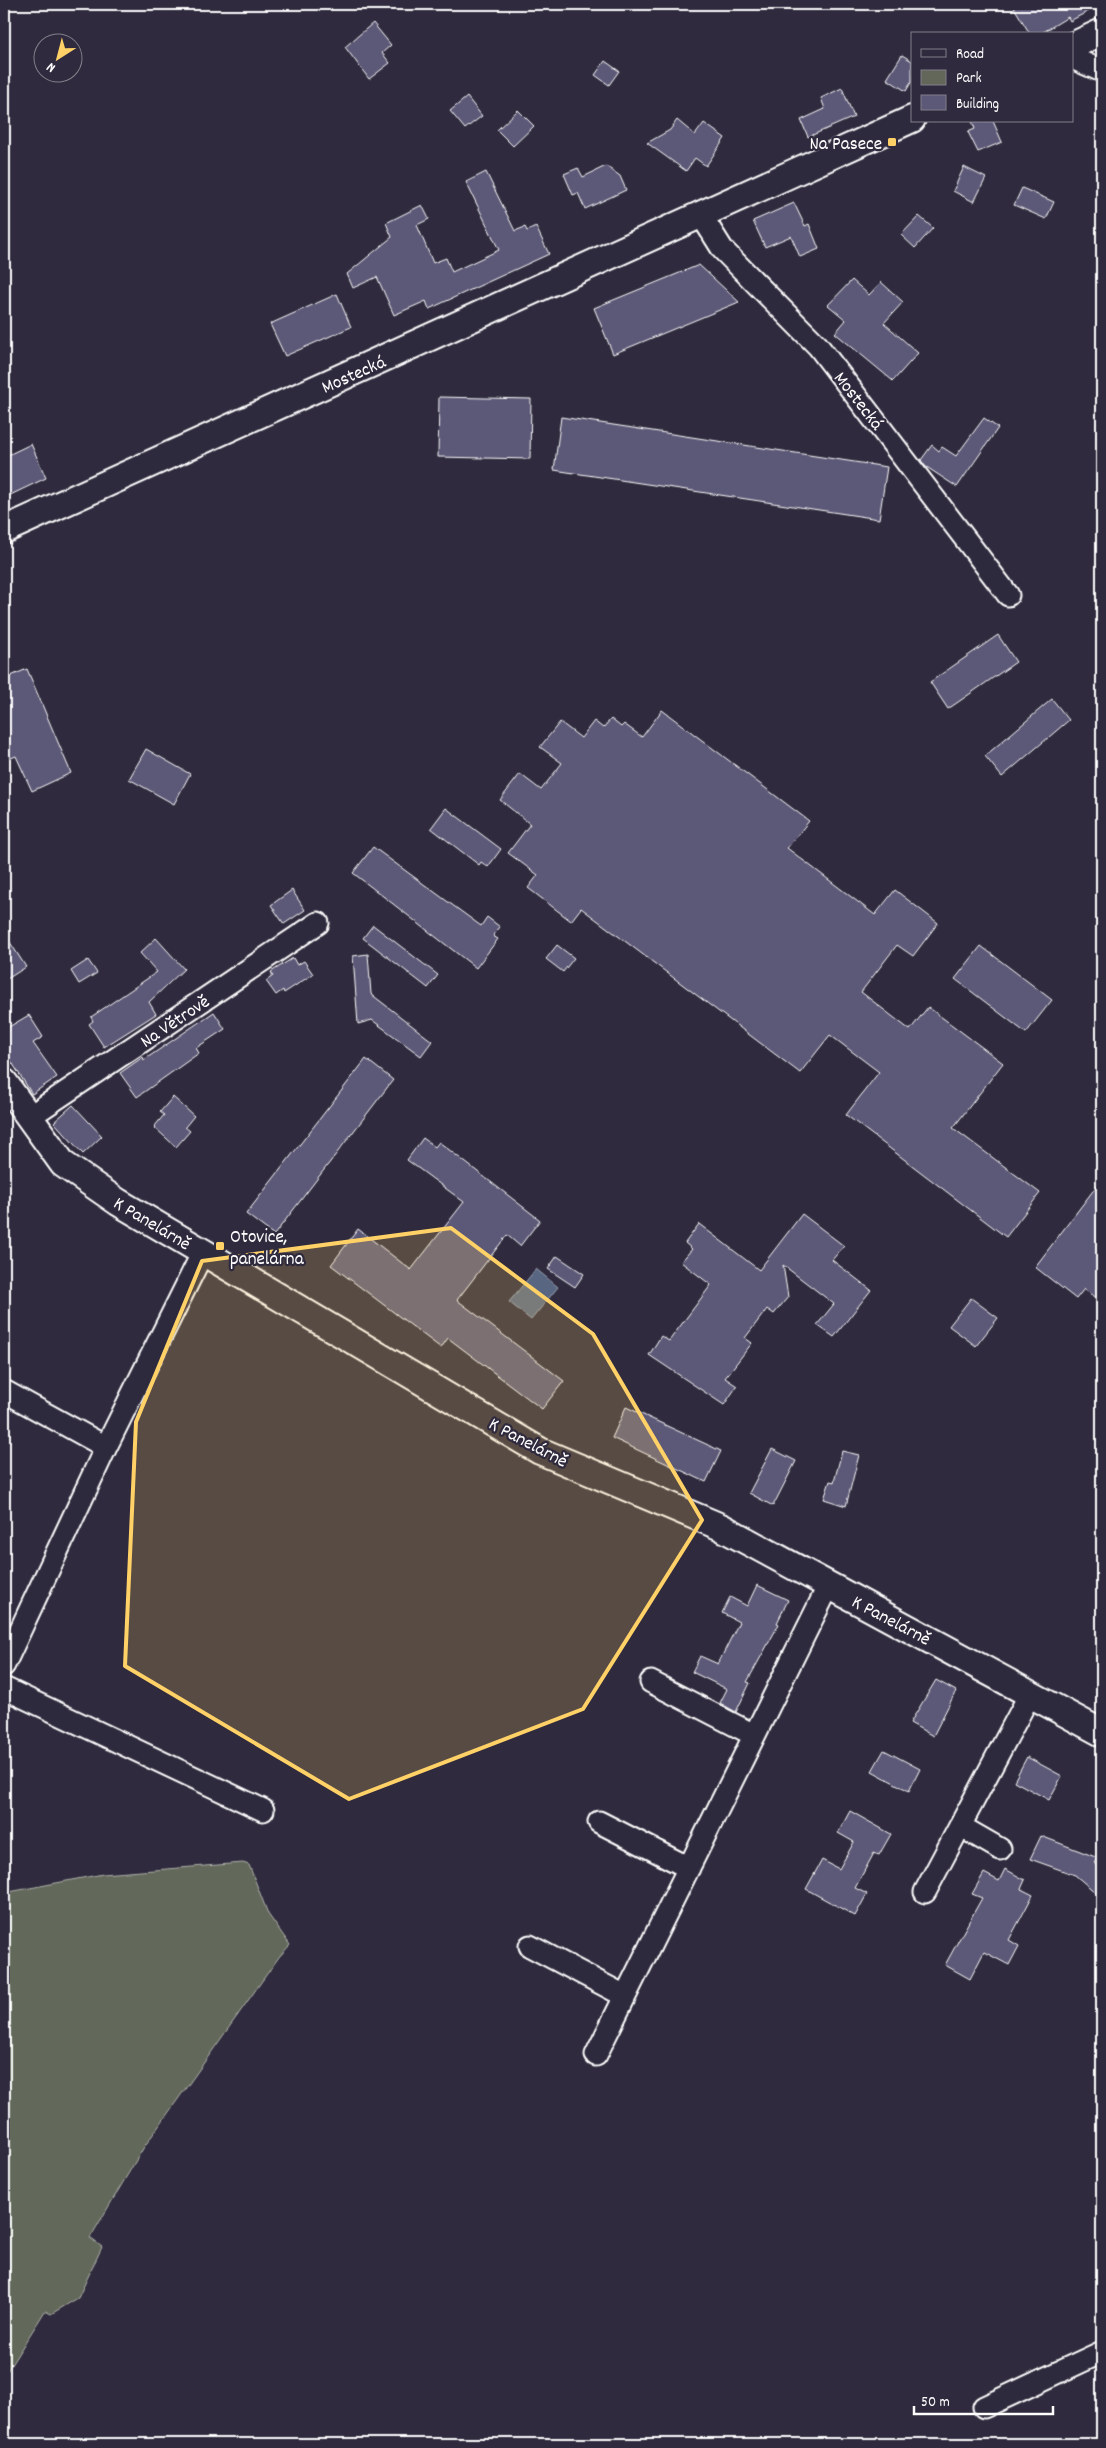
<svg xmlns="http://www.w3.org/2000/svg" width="1106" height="2448" font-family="Dekko,sans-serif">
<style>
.green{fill:#62675a;stroke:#b0b3ac}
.water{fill:#586681;stroke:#9ba3b3}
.building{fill:#5b5977;stroke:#fff}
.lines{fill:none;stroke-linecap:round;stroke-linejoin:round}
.minor-casing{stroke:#fff;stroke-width:25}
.tertiary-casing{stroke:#fff;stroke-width:30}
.minor{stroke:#2f2a3d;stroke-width:21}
.tertiary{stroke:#2f2a3d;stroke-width:26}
.marked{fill:#ffd166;fill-opacity:0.2;stroke:#ffd166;stroke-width:4;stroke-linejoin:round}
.poi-dot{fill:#ffd166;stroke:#2f2a3d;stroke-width:2}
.labels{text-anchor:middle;stroke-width:4.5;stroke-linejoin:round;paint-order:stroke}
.poi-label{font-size:19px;fill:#fff;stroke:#2f2a3d;text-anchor:end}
.street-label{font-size:19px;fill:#fff;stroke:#2f2a3d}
</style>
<rect width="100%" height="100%" fill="#2f2a3d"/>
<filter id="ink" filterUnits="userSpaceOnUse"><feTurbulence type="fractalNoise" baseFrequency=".02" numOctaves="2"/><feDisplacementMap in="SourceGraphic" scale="10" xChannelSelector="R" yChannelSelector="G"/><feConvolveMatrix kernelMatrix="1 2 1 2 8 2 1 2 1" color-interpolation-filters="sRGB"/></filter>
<g filter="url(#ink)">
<path class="green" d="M 243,1863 L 249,1865 L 268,1914 L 290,1945 L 279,1957 L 144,2147 L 90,2238 L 102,2247 L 78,2298 L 51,2314 L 45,2311 L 4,2376 L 4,1893 L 103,1874 Z"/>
<path class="water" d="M 536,1269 L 558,1287 L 531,1320 L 509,1302 Z"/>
<path class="building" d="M 1012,4 L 1102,4 L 1070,21 L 1068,17 L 1040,34 L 1030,34 Z
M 373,23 L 391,45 L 382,53 L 390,63 L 369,79 L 345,47 Z
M 902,55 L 912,61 L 912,81 L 906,91 L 887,79 Z
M 605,61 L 619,71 L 609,85 L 595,75 Z
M 842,88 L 854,117 L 808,137 L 801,120 L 825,109 L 821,98 Z
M 467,97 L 482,116 L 465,129 L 450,111 Z
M 518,110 L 534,126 L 513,146 L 497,130 Z
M 677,120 L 695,135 L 704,123 L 725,138 L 706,166 L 695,158 L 686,171 L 647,143 L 670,130 Z
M 972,121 L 993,121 L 1002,142 L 978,152 L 968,132 L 975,129 Z
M 606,166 L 620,176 L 626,190 L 585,209 L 578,193 L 573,195 L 564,174 L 578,168 L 583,177 Z
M 964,167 L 986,178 L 974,202 L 953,191 Z
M 486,172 L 515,231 L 525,227 L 527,231 L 536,227 L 549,254 L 429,309 L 426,301 L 394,315 L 377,277 L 353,288 L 347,274 L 392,237 L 386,223 L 422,205 L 429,219 L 417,225 L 433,263 L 446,258 L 452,272 L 499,250 L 466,182 Z
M 1022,188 L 1054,202 L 1046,219 L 1014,205 Z
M 794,203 L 805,226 L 809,224 L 819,249 L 800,257 L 791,236 L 765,247 L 753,221 Z
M 919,216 L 933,228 L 915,248 L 901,235 Z
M 699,265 L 739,302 L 613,354 L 594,308 Z
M 852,280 L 869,295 L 881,282 L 903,302 L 884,323 L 918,353 L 893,381 L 835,333 L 846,320 L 828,305 Z
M 337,294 L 351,327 L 285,356 L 270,324 Z
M 439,397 L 531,399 L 530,459 L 438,457 Z
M 561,417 L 887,467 L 879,519 L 554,470 Z
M 984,418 L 998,428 L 957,487 L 925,466 L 921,460 L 932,445 L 939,451 L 942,447 L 956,456 Z
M 31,444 L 46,478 L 4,498 L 4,457 Z
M 998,635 L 1016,662 L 948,709 L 930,682 Z
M 27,669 L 71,773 L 32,791 L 16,756 L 4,761 L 4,679 Z
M 1052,699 L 1069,720 L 1002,777 L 985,756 Z
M 662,710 L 809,821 L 787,848 L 875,915 L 895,890 L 938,923 L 913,956 L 897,945 L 861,992 L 910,1030 L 928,1007 L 1003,1063 L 953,1128 L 1040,1193 L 1006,1237 L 846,1115 L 879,1072 L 830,1035 L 800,1073 L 581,908 L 571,921 L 528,888 L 538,875 L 508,853 L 530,824 L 500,800 L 520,774 L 541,790 L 562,763 L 540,747 L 560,722 L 581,738 L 594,721 L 603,728 L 611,719 L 621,727 L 624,724 L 642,737 Z
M 146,749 L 190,774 L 174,804 L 129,779 Z
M 446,808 L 501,849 L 488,867 L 481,862 L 479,865 L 431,828 Z
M 373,847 L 481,926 L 487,917 L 500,927 L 493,936 L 498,939 L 476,968 L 353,873 Z
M 292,890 L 305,910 L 284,924 L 271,905 Z
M 373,925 L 438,975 L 428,988 L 363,938 Z
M 4,933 L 26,967 L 4,981 Z
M 156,938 L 184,969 L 149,1002 L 156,1014 L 104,1047 L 89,1024 L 93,1021 L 91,1017 L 157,972 L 140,953 Z
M 557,945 L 574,958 L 563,972 L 546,959 Z
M 981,946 L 1052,1000 L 1026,1033 L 955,979 Z
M 368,954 L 371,994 L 432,1041 L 421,1056 L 372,1020 L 358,1024 L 353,956 Z
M 293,958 L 297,965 L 304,961 L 313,974 L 284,993 L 283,990 L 276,995 L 266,981 L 273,976 L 271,972 Z
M 88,960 L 97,973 L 79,984 L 71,971 Z
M 214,1012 L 225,1029 L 196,1048 L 199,1053 L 137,1097 L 120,1073 L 143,1057 L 144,1060 Z
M 29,1015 L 43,1037 L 33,1043 L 57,1077 L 32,1094 L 4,1050 L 4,1035 L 9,1031 L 7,1028 Z
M 366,1059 L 393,1080 L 274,1235 L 246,1214 Z
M 173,1097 L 194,1116 L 185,1127 L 190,1131 L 176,1147 L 154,1127 L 164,1115 L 160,1112 Z
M 73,1105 L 102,1136 L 83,1154 L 54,1122 Z
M 423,1138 L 435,1147 L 439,1142 L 540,1220 L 520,1246 L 507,1235 L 457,1300 L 564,1381 L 542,1409 L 448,1338 L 441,1348 L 331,1265 L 358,1229 L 411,1270 L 464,1202 L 407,1160 Z
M 1102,1179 L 1102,1303 L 1084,1289 L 1076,1299 L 1035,1267 Z
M 802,1214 L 844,1246 L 832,1260 L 871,1290 L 834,1337 L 817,1325 L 834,1304 L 783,1265 L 788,1297 L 774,1314 L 767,1309 L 745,1338 L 752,1343 L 725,1378 L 737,1386 L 724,1405 L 649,1355 L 661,1336 L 669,1341 L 711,1285 L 681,1262 L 692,1249 L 685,1243 L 699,1224 L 759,1270 Z
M 557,1256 L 584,1274 L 575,1287 L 548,1269 Z
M 971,1298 L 998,1318 L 976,1346 L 949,1326 Z
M 626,1407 L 721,1451 L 706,1482 L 612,1438 Z
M 772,1449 L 796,1461 L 773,1506 L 749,1493 Z
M 842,1451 L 859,1455 L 846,1506 L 824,1499 L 830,1481 L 834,1482 Z
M 757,1585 L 788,1600 L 777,1623 L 779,1624 L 747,1682 L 750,1683 L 736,1712 L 720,1703 L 727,1689 L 692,1672 L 700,1656 L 718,1664 L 739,1622 L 722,1613 L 730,1597 L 747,1606 Z
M 936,1680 L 956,1691 L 933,1736 L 910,1723 Z
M 884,1750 L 920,1769 L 909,1791 L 872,1771 Z
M 1027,1757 L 1062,1776 L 1049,1800 L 1014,1781 Z
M 850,1811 L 891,1834 L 879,1855 L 874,1853 L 855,1888 L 867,1894 L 855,1916 L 806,1889 L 822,1860 L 839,1869 L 854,1842 L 838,1833 Z
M 1041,1836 L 1098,1858 L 1094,1863 L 1102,1870 L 1102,1898 L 1075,1875 L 1030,1859 Z
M 1005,1869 L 1025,1880 L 1021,1889 L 1033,1895 L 1009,1940 L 1019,1946 L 1009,1965 L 984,1952 L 970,1979 L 945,1965 L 982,1898 L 972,1894 L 984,1873 L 999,1881 Z"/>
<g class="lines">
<defs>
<path id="minor" d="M 1072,58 L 1102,71
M 701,215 L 723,250 L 818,346 L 1008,595
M 29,1117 L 318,923
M 4,1391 L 106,1447
M 4,1665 L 106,1447 L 203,1252
M 651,1682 L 754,1735
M 4,1688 L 263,1810
M 599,1822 L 689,1868
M 960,1826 L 1000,1849
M 925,1892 L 1030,1694
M 530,1946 L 625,1996
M 596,2055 L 829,1585
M 984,2407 L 1102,2352"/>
<path id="tertiary" d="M 1072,46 L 1102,32
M 4,530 L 912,119
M 4,1082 L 63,1164 L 118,1202 L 540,1451 L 721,1527 L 1102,1733"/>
</defs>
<use href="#minor" class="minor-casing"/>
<use href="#tertiary" class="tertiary-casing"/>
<use href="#minor" class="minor"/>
<use href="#tertiary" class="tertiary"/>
</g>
</g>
<path class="marked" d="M 451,1228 L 593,1334 L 702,1520 L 583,1709 L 349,1799 L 125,1666 L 136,1422 L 202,1261 Z"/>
<g class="poi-dot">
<rect x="887" y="137" width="10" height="10" rx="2.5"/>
<rect x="215" y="1241" width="10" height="10" rx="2.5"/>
</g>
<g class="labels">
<g class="poi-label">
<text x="882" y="149">Na Pasece</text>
<text x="230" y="1242" text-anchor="start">Otovice,<tspan x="230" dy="22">panelárna</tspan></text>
</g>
<g class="street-label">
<text transform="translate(353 373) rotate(-24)" y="7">Mostecká</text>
<text transform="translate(860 400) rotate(52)" y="7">Mostecká</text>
<text transform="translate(174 1020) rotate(-34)" y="7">Na Větrově</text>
<text transform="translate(153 1222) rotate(31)" y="7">K Panelárně</text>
<text transform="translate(529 1441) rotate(28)" y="7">K Panelárně</text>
<text transform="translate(892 1619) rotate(28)" y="7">K Panelárně</text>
</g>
</g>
<rect width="1106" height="2448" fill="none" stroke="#2f2a3d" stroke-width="20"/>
<rect x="10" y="10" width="1086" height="2428" fill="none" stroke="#fff" stroke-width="2" filter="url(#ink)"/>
<rect x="911" y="32" width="162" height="90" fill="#2f2a3d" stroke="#827f8b"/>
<rect x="921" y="49" width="25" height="8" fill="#2f2a3d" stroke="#827f8b"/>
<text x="956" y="58" font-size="15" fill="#ffffff">Road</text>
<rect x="921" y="70" width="25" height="15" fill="#62675a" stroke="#827f8b"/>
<text x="956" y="82" font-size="15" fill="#ffffff">Park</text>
<rect x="921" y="95" width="25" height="15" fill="#5b5977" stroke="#827f8b"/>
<text x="956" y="108" font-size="15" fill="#ffffff">Building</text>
<g transform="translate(58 58) rotate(216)"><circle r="24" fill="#2f2a3d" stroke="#827f8b"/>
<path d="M0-4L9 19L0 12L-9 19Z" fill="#ffd166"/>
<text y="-8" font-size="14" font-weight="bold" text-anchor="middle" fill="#ffffff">N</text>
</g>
<path d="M914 2406v8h139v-8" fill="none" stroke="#ffffff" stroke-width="2.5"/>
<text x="921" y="2406" font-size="15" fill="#ffffff" stroke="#2f2a3d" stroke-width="4" paint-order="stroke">50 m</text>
</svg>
